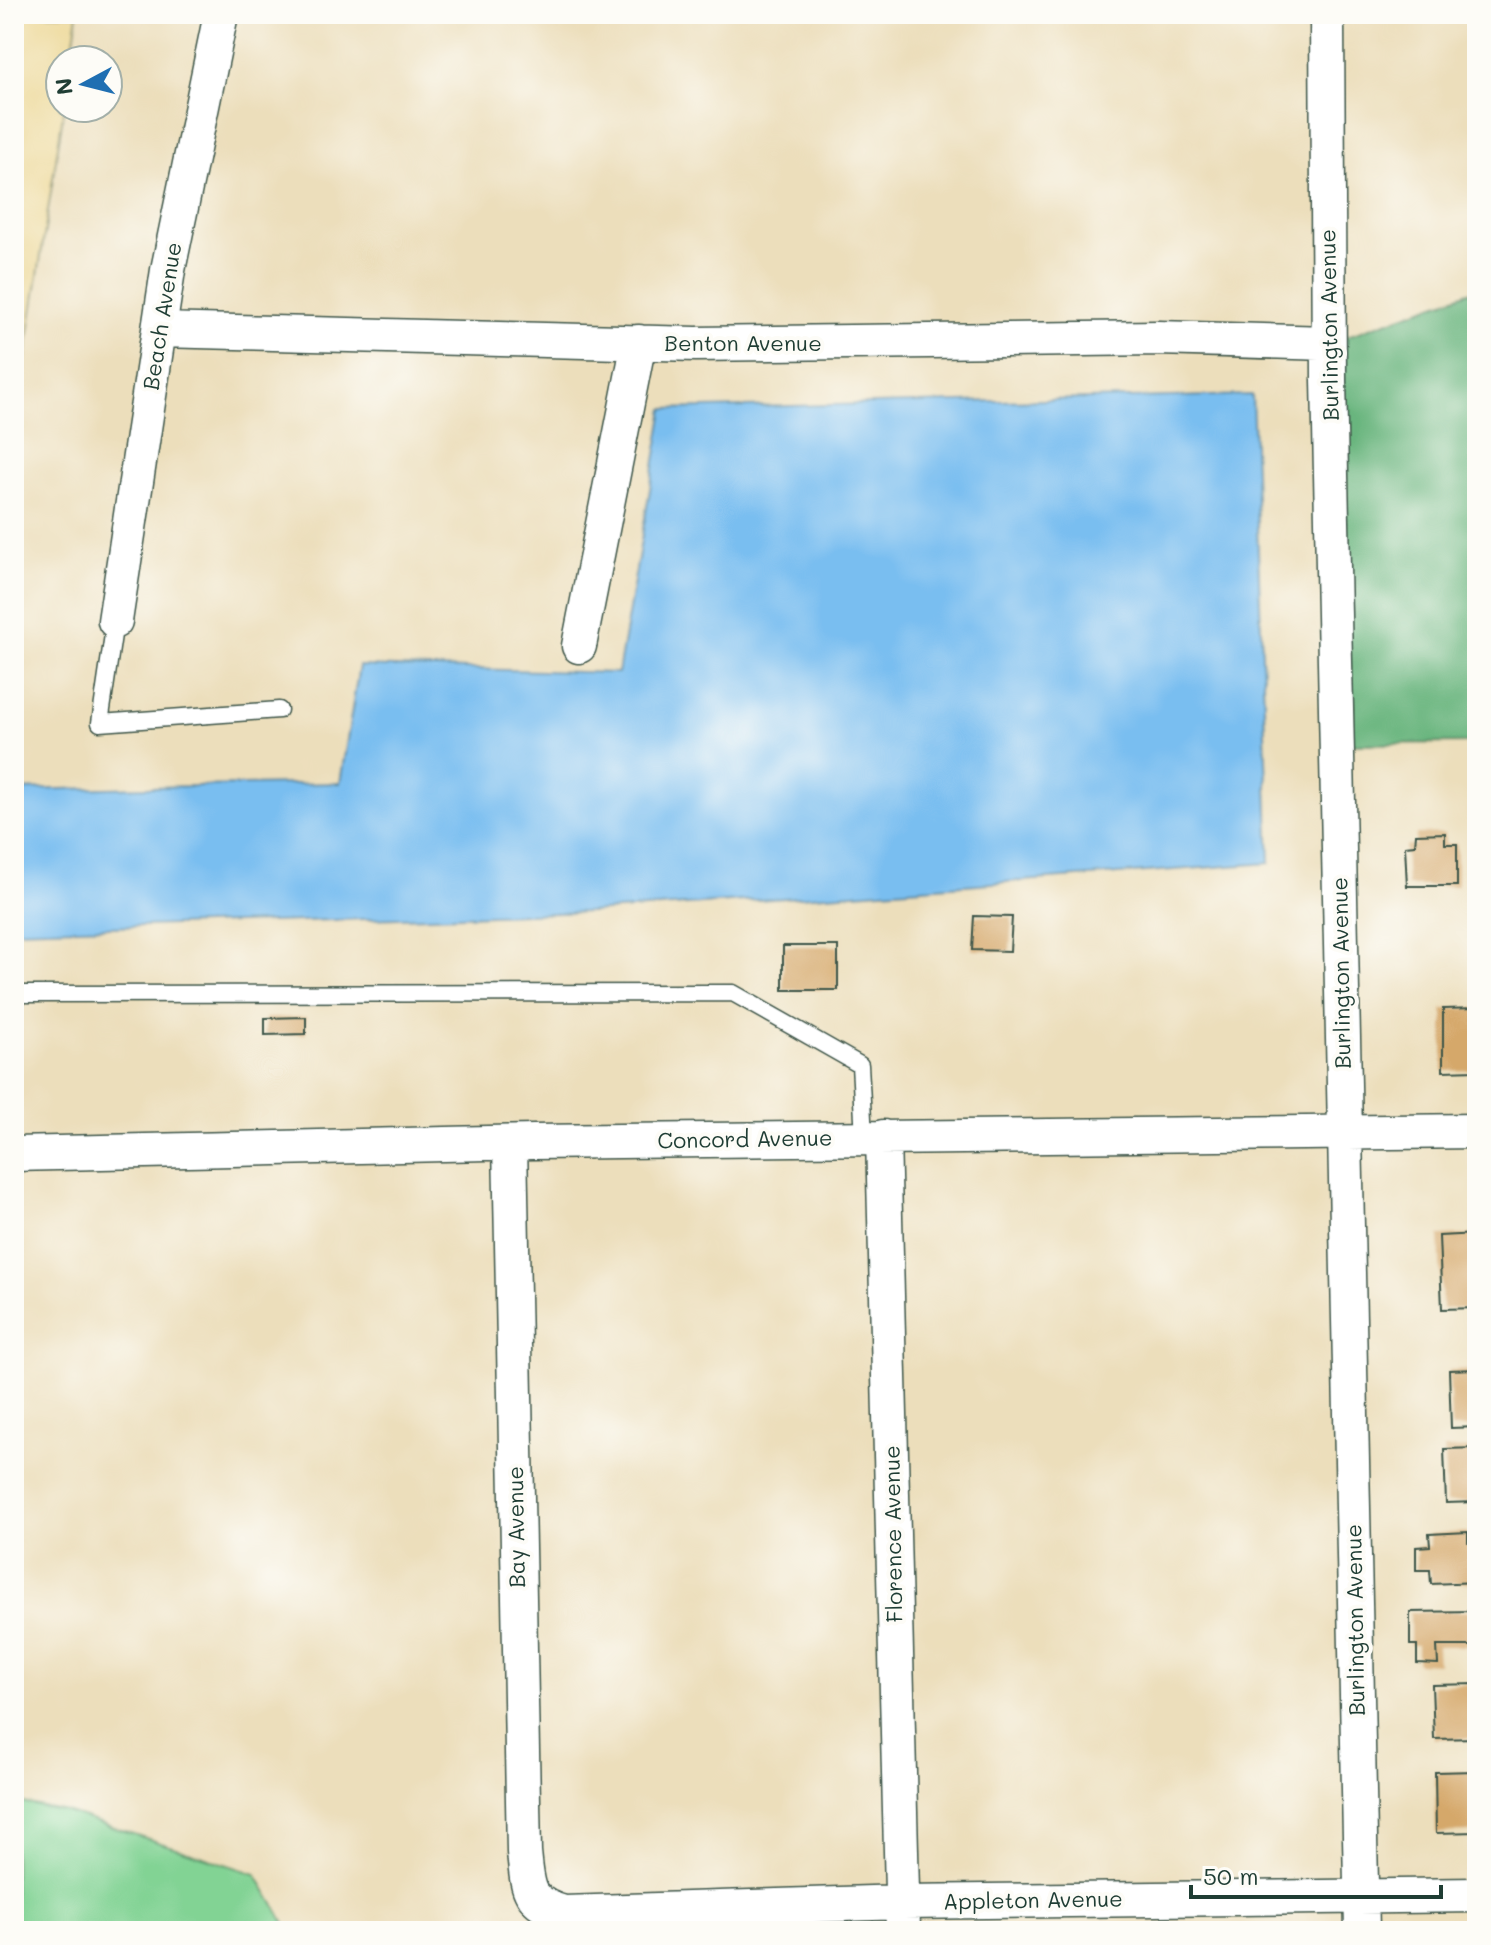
<svg xmlns="http://www.w3.org/2000/svg" width="1491" height="1945" font-family="Mali,sans-serif">
<style>
.green{fill:#82d394;stroke:#508864;stroke-width:2}
.forest{fill:#69b57e;stroke:#447959;stroke-width:2}
.sand{fill:#eeda9e;stroke:#868c69;stroke-width:2}
.water{fill:#79bef0;stroke:#4c7e92;stroke-width:2}
.building{fill:#d5a86b}
.lines{fill:none;stroke-linecap:round;stroke-linejoin:round}
.lane-casing{stroke:#3e5548;stroke-width:19}
.street-casing{stroke:#3e5548;stroke-width:37}
.lane{stroke:#fff;stroke-width:16}
.street{stroke:#fff;stroke-width:34}
.labels{text-anchor:middle;stroke-width:8;stroke-linejoin:round;paint-order:stroke}
.street-label{font-size:22px;fill:#1f3d34;stroke:#fdfcf7}
</style>
<rect width="100%" height="100%" fill="#fdfcf7"/>
<filter id="ink" filterUnits="userSpaceOnUse"><feTurbulence type="fractalNoise" baseFrequency=".0125" numOctaves="2"/><feDisplacementMap in="SourceGraphic" scale="16" xChannelSelector="R" yChannelSelector="G"/><feConvolveMatrix kernelMatrix="1 2 1 2 8 2 1 2 1" color-interpolation-filters="sRGB"/></filter>
<filter id="wash" filterUnits="userSpaceOnUse"><feTurbulence type="fractalNoise" baseFrequency=".006" numOctaves="4" result="noise"/><feDisplacementMap in="SourceGraphic" scale="32" xChannelSelector="R" yChannelSelector="G"/><feGaussianBlur stdDeviation="1.8" result="paint"/><feColorMatrix in="noise" values="0 0 0 0 0 0 0 0 0 0 0 0 0 0 0 0 0 1.4 0 .05"/><feComposite in="paint" operator="in"/></filter>
<g filter="url(#wash)">
<rect width="100%" height="100%" fill="#ecdebb"/>
<path class="green" d="M 14,1801 L 66,1812 L 256,1874 L 290,1931 L 14,1931 Z"/>
<path class="forest" d="M 1477,289 L 1477,743 L 1337,744 L 1328,343 Z"/>
<path class="sand" d="M 14,14 L 78,14 L 71,60 L 60,60 L 60,108 L 64,108 L 14,429 Z"/>
<path class="water" d="M 1252,395 L 1270,863 L 590,912 L 14,930 L 14,790 L 340,783 L 359,666 L 618,673 L 664,409 Z"/>
<g id="blocks">
<path class="building" d="M 1445,833 L 1445,844 L 1457,844 L 1457,886 L 1407,886 L 1405,846 L 1415,845 L 1416,834 Z
M 974,916 L 1012,917 L 1010,951 L 972,950 Z
M 783,946 L 838,946 L 838,990 L 783,990 Z
M 1477,1008 L 1477,1070 L 1443,1071 L 1443,1009 Z
M 306,1017 L 306,1034 L 265,1035 L 265,1018 Z
M 1477,1234 L 1477,1308 L 1442,1309 L 1439,1236 Z
M 1477,1369 L 1477,1427 L 1451,1428 L 1449,1370 Z
M 1477,1448 L 1477,1502 L 1446,1503 L 1444,1449 Z
M 1468,1532 L 1468,1542 L 1477,1541 L 1477,1582 L 1431,1584 L 1430,1570 L 1416,1570 L 1416,1547 L 1430,1546 L 1429,1534 Z
M 1476,1611 L 1476,1646 L 1437,1646 L 1438,1664 L 1417,1663 L 1417,1645 L 1410,1645 L 1410,1612 Z
M 1477,1684 L 1477,1738 L 1434,1739 L 1432,1685 Z
M 1477,1771 L 1477,1832 L 1436,1833 L 1435,1772 Z"/>
</g>
</g>
<g filter="url(#ink)">
<use href="#blocks" fill-opacity="0" stroke="#3e5548" stroke-width="2"/>
<g class="lines">
<defs>
<path id="lane" d="M 115,621 L 100,723 L 279,710
M 14,994 L 733,993 L 860,1065 L 864,1137"/>
<path id="street" d="M 1327,14 L 1329,380 L 1362,1931
M 159,330 L 696,344 L 1158,338 L 1328,343
M 115,621 L 168,270 L 221,14
M 579,646 L 639,342
M 883,1137 L 903,1931
M 510,1143 L 524,1852 C 528,1888 526,1902 564,1913 L 903,1902 L 1477,1895
M 14,1154 L 534,1142 L 1477,1131"/>
</defs>
<use href="#lane" class="lane-casing"/>
<use href="#street" class="street-casing"/>
<use href="#lane" class="lane"/>
<use href="#street" class="street"/>
</g>
</g>
<g class="labels">
<g class="street-label">
<text transform="translate(162 316) rotate(-81)" y="8">Beach Avenue</text>
<text transform="translate(1329 325) rotate(-91)" y="8">Burlington Avenue</text>
<text x="743" y="351">Benton Avenue</text>
<text transform="translate(1341 973) rotate(-91)" y="8">Burlington Avenue</text>
<text transform="translate(745 1139) rotate(-1)" y="8">Concord Avenue</text>
<text transform="translate(516 1527) rotate(-91)" y="8">Bay Avenue</text>
<text transform="translate(893 1534) rotate(-91)" y="8">Florence Avenue</text>
<text transform="translate(1355 1620) rotate(-91)" y="8">Burlington Avenue</text>
<text transform="translate(1033 1900) rotate(-1)" y="8">Appleton Avenue</text>
</g>
</g>
<rect width="1491" height="1945" fill="none" stroke="#fdfcf7" stroke-width="48"/>
<g transform="translate(84 84) rotate(263)"><circle r="38" fill="#fdfcf7" stroke="#a4b0a9" stroke-width="2"/>
<path d="M0-6L14 30L0 20L-14 30Z" fill="#1f6fb2"/>
<text y="-12" font-size="22" font-weight="bold" text-anchor="middle" fill="#1f3d34">N</text>
</g>
<path d="M1191 1885v12h250v-12" fill="none" stroke="#1f3d34" stroke-width="4"/>
<text x="1203" y="1885" font-size="24" fill="#1f3d34" stroke="#fdfcf7" stroke-width="6" paint-order="stroke">50 m</text>
</svg>
